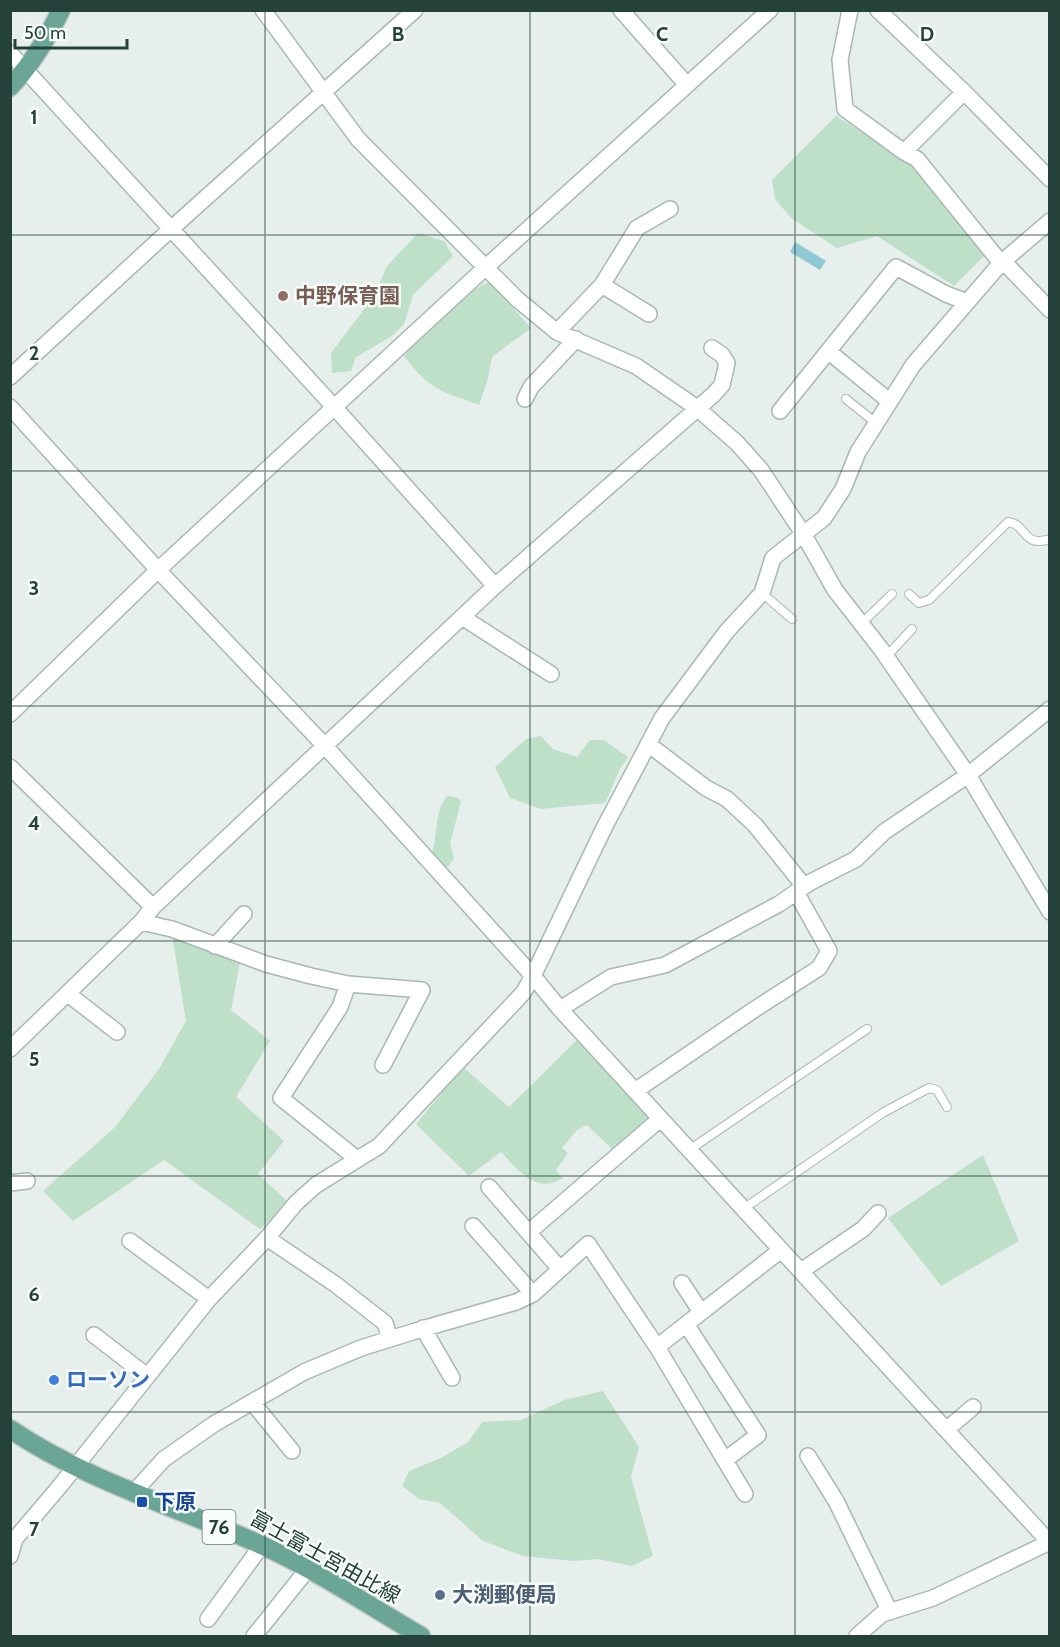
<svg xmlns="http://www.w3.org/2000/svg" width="1060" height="1647" font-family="Cabin,'Noto Sans JP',sans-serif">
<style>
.green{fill:#bfe0c8}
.water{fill:#8ec9d4}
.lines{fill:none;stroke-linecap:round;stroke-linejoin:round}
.lane-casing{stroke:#a8b8b2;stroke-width:10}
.street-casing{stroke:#a8b8b2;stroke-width:18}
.primary-casing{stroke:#c2cac8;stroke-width:21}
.lane{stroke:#fff;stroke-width:8}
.street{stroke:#fff;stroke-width:15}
.primary{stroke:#6aa596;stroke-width:18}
.grid{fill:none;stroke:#24423a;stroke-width:1.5;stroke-opacity:0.55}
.education-dot{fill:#8d6e63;stroke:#f7fbf9;stroke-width:2}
.shop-dot{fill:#3f7fe0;stroke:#f7fbf9;stroke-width:2}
.transit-dot{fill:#1a4fb4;stroke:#f7fbf9;stroke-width:2}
.service-dot{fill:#5c6f8a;stroke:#f7fbf9;stroke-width:2}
.labels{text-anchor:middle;stroke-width:5;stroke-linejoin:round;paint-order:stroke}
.shield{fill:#f7fbf9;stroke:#637a73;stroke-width:1.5}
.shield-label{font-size:20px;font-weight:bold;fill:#24423a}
.education-label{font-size:21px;font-weight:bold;fill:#785e54;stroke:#f7fbf9;text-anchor:start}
.shop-label{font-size:21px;font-weight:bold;fill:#366cbe;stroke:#f7fbf9;text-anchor:start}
.transit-label{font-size:21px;font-weight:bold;fill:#164399;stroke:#f7fbf9;text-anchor:start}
.street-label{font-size:21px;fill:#24423a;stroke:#f7fbf9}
.service-label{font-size:21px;font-weight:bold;fill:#4e5e75;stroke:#f7fbf9;text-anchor:start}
.grid-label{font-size:20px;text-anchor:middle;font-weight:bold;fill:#24423a;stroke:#f7fbf9;stroke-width:5;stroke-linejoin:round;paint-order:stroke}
</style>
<rect width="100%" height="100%" fill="#e6efeb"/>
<path class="green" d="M 836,116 L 913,165 L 984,256 L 954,286 L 877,236 L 837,248 L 791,218 L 775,199 L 772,180 Z
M 418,233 L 444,241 L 453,256 L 413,295 L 404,324 L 392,336 L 356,357 L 351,371 L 332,373 L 331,353 L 374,296 L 387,266 Z
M 489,282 L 531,328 L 492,357 L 487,382 L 479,405 C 441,391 429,390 404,356 C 427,332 459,294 489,282 Z
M 541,736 L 553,749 L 577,757 L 590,740 L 604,740 L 628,757 L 620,769 L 605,803 L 541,809 L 510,798 L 495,767 L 526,739 Z
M 447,796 L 458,798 L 461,802 L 450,843 L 454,858 L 448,867 L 440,865 L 432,853 C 438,835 434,812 447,796 Z
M 172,935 L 240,962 L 231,1010 L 270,1041 L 236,1097 L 284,1141 L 258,1174 L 289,1203 L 260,1229 L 164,1160 L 73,1221 L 43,1191 L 115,1127 L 159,1069 L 186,1021 Z
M 577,1040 L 653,1119 L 613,1150 L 587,1125 L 577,1130 L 562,1148 L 568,1153 L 556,1170 L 563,1178 C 536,1195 518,1170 501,1152 L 469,1176 L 416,1124 L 463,1067 L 509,1107 Z
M 983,1155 L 1019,1241 L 941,1286 L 888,1218 Z
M 603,1391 L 639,1447 L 631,1477 L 653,1556 L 632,1566 L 598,1559 L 574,1561 L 523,1556 L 483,1541 L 440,1503 L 419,1499 L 402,1486 L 409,1471 L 441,1458 L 468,1442 L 482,1422 L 521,1420 L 564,1400 Z"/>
<path class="water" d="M 795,242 L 826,261 L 820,270 L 790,252 Z"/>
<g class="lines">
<defs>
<path id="lane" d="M 846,399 L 876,423
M 762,593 L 792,619
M 909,594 L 919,603 L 929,600 L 1008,522 C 1027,524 1022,548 1050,539
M 861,624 L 892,594
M 886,657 L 912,629
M 689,1150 L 867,1029
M 743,1209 L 884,1112 L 929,1088 L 937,1090 L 947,1107"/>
<path id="street" d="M 263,10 L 358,139 L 517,299 L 557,332 L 636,366 L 697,408 L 737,443 L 761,470 L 804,535 L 835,590 L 881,649 L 968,775 L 1050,912
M 621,10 L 687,85
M 850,10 L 840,60 L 845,109 L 904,152 L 917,159 L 1001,263
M 878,10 L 964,92 L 1050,179
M 10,53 L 335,408 L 495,586
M 904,152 L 964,92
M 1003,261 L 1050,310
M 602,285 L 649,314
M 557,332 L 602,285 L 637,228 L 670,209
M 828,351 L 889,401
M 10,377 L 171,229 L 415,10
M 525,399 L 531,387 L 576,339
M 10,407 L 158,570 L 324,745 L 533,976 L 560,1009 L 1050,1543
M 780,411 L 896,267 L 946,294 L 967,302
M 462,617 L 551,674
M 10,714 L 158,570 L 486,267 L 770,10
M 648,744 L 706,788 L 727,799 L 755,825 L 804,886
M 10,767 L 153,907
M 141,922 L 172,929 L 266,964 L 311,976 L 348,984 L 422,990 L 383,1065
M 215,946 L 244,914
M 348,984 L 340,1007 L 281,1098 L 357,1159
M 68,994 L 117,1032
M 560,1009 L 611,977 L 665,965 L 779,904 L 809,883 L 856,859 L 884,832 L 968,775 L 1050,709
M 10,1049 L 141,922 L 153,907 L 495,586 L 714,394 L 722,385 L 727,363 L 722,355 L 712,348
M 635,1091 L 755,1009 L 819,968 L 829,951 L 796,892
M 10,1183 L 27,1181
M 489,1187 L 560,1269
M 473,1226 L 533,1294
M 529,1232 L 660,1119
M 267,1238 L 335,1284 L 385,1323 L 390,1339
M 130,1241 L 209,1299
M 801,1271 L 863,1229 L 878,1213
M 682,1283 L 701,1312
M 686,1324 L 758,1435 L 725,1460
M 423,1328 L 452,1378
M 94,1335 L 147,1376
M 657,1347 L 781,1250
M 252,1402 L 292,1451
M 946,1430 L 973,1407
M 808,1456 L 836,1501 L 890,1612
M 134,1492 L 164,1459 L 214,1424 L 304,1372 L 361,1348 L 422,1329 L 516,1302 L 533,1294 L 588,1244 L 657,1347 L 745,1494
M 10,1540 L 15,1539 L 60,1486 L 209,1299 L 267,1238 L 296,1203 L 316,1185 L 379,1146 L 523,993 L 533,976 L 604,828 L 662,718 L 727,631 L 762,593 L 773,558 L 824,518 L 843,489 L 858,452 L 913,365 L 1001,263 L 1050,221
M 10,1556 L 15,1539
M 208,1619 L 262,1545
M 254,1636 L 307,1570
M 857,1636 L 882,1614 L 933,1598 L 1050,1542"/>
<path id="primary" d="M 10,87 C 32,64 47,39 61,10
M 10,1429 C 85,1480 177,1507 259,1544 C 315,1569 368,1605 421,1636"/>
</defs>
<use href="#lane" class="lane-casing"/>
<use href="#street" class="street-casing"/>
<use href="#primary" class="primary-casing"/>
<use href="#lane" class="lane"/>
<use href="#street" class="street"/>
<use href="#primary" class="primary"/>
</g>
<path class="grid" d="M 265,10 L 265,1636M 530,10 L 530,1636M 795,10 L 795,1636M 10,235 L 1050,235M 10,471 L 1050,471M 10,706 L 1050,706M 10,941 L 1050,941M 10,1176 L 1050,1176M 10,1412 L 1050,1412"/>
<circle class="education-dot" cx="283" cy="296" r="6"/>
<circle class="shop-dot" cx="54" cy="1380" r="6"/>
<rect class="transit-dot" x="136" y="1496" width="12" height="12" rx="3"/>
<circle class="service-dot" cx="440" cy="1595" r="6"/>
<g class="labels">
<rect class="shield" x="202.5" y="1510" width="33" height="34" rx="4.5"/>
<g class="shield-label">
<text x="219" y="1534">76</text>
</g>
<g class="education-label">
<text x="295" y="303">中野保育園</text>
</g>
<g class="shop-label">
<text x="66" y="1387">ローソン</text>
</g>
<g class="transit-label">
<text x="154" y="1509">下原</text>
</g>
<g class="street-label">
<text transform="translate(325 1557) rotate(29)" y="7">富士富士宮由比線</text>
</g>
<g class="service-label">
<text x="452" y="1602">大渕郵便局</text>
</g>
</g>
<g class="grid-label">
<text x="398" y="41">B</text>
<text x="662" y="41">C</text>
<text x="927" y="41">D</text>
<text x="34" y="124">1</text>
<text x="34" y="360">2</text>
<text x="34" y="595">3</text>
<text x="34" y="830">4</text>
<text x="34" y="1066">5</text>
<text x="34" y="1301">6</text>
<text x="34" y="1536">7</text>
</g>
<rect width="1060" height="1647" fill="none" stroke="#24423a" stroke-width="24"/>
<path d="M15 39v9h112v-9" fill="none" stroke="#24423a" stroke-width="3"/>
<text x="24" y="39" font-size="18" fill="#24423a" stroke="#f7fbf9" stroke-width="4.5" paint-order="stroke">50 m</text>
</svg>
